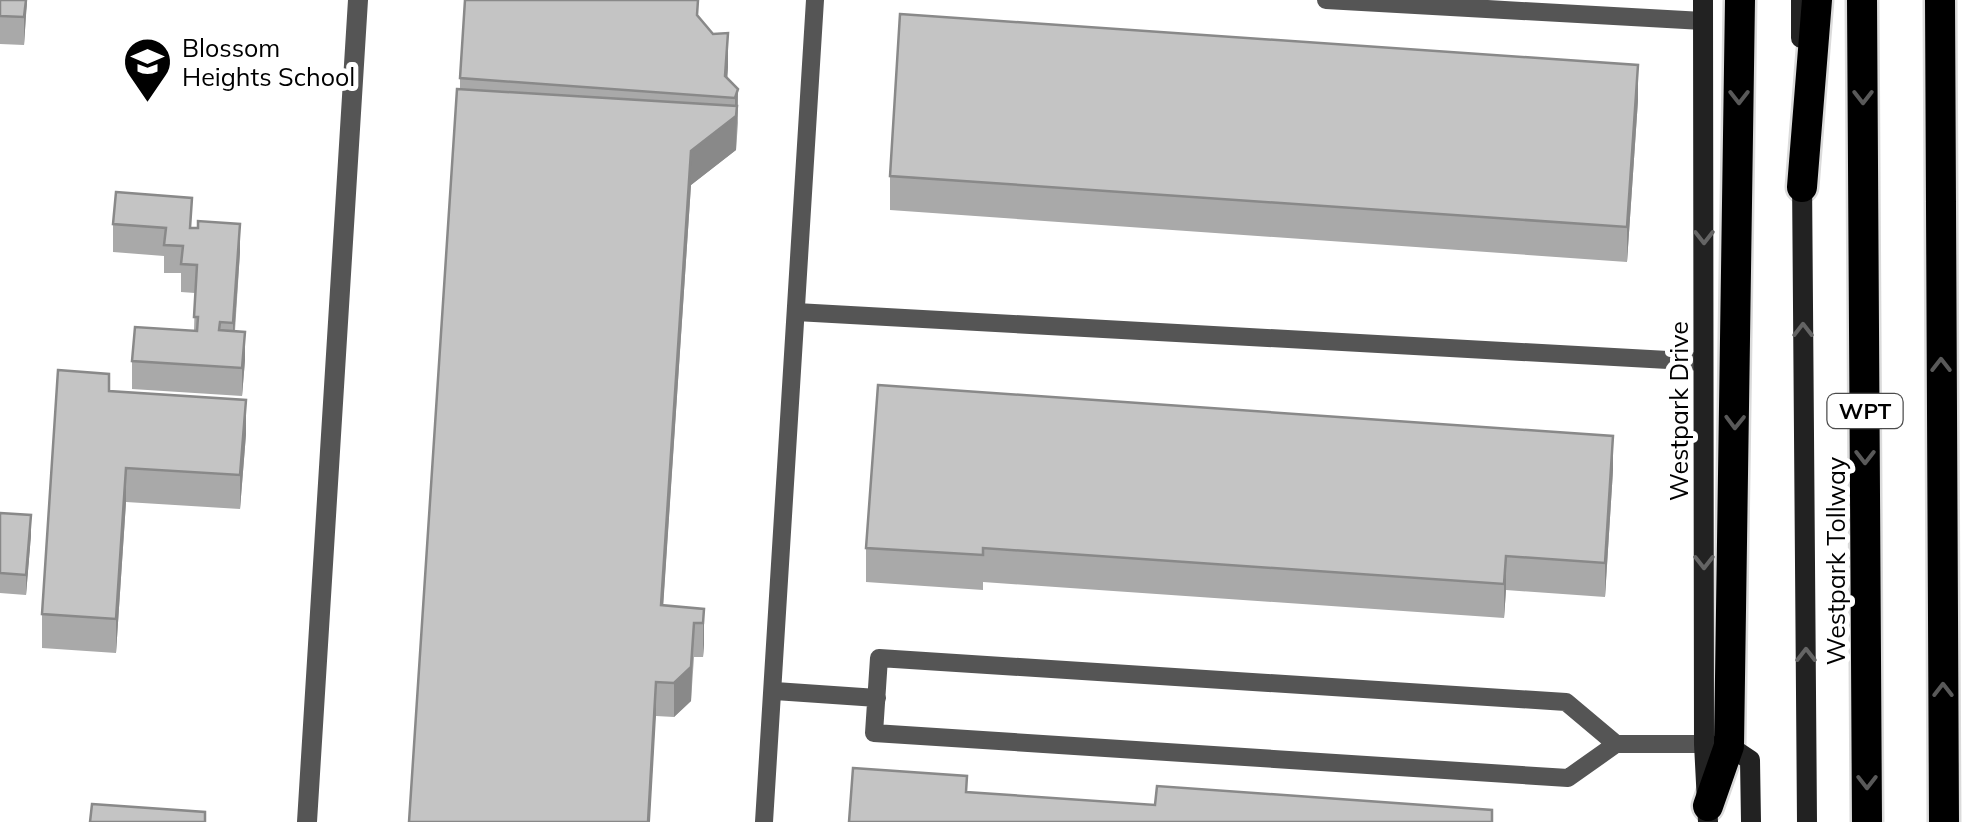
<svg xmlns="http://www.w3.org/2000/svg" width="1986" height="822" font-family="Mulish,sans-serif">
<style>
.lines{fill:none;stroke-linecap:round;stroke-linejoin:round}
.motorway-casing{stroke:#dbdbdb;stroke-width:35}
.service{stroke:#555;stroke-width:18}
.minor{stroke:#555;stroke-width:20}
.secondary{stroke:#222;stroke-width:20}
.motorway{stroke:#000;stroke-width:30}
.wall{fill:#a9a9a9}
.shaded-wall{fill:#898989}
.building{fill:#c4c4c4;stroke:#898989;stroke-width:2.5}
.oneway{stroke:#595959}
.oneway2{stroke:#646464}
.labels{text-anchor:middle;stroke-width:10;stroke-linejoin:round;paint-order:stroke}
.shield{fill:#fff;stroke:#4c4c4c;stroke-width:2.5}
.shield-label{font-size:22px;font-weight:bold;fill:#000}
.poi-label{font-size:25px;fill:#000;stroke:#fff;text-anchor:start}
.street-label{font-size:25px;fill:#000;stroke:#fff}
</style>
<rect width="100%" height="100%" fill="#fff"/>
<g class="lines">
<defs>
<path id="motorway" d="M 1862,0 L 1867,822
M 1940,0 L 1944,822
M 1802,187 L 1817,0
M 1708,806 L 1729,746 L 1740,0"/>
</defs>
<use href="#motorway" class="motorway-casing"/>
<path class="service" d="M 1326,0 L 1703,21
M 796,312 L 1704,362
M 879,658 L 1566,702 L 1616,744 L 1568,778 L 874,733 Z
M 775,691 L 877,698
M 1616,744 L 1704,744
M 764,822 L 815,0"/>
<path class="minor" d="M 307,822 L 358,0"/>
<path class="secondary" d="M 1703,0 L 1704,744 L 1708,822
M 1801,0 L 1801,38
M 1802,177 L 1807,822
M 1719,745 L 1729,746 L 1750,760 L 1751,822"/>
<use href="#motorway" class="motorway"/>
</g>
<path class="wall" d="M 0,0 L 27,0 L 24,45 L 0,44 Z
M 700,18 L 728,67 L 727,78 L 738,89 L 738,123 L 736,150 L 691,185 L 663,605 L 704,609 L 704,644 L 703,657 L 694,657 L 691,701 L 674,717 L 656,716 L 460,89 L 460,78 Z
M 1638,100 L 1627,262 L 890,210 L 890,176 Z
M 113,224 L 191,228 L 240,252 L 235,331 L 245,360 L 242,396 L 132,389 L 132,361 L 194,331 L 195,293 L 181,292 L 181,273 L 164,273 L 164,256 L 113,252 Z
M 109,391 L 246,434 L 240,509 L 126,502 L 116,653 L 42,648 L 42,614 Z
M 1613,470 L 1605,597 L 1506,590 L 1504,618 L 983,582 L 983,590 L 866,582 L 866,548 Z
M 0,513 L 31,535 L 26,595 L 0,593 Z"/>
<path class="shaded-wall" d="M 26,0 L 27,0 L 24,45 L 24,17 Z
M 728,33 L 728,67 L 726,97 L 725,76 Z
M 1638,65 L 1638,100 L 1627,262 L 1627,227 Z
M 738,89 L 736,150 L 691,185 L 661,639 L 661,605 L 691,151 L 735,117 L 735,98 Z
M 240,224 L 240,252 L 233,351 L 233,323 Z
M 245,332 L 245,360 L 242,396 L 242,368 Z
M 246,400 L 246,434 L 240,509 L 240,475 Z
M 1613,436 L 1613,470 L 1605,597 L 1605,563 Z
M 126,468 L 126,502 L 116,653 L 116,619 Z
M 31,515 L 31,535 L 26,595 L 26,575 Z
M 1506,556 L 1506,590 L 1504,618 L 1504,584 Z
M 704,609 L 704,644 L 703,657 L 703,623 Z
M 694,623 L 691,701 L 674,717 L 674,683 Z
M 656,682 L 656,716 L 650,822 L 648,822 Z"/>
<path class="building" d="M 0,0 L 26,0 L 24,17 L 0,16 Z
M 465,0 L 698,0 L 697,15 L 713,34 L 728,33 L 725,76 L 738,89 L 735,98 L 460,78 Z
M 900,14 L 1638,65 L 1627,227 L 890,176 Z
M 457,89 L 737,106 L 736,116 L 691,151 L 661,605 L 704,609 L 703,623 L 694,623 L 691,667 L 674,683 L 656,682 L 648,822 L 409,822 Z
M 116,192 L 192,198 L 190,228 L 198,228 L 198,221 L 240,224 L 233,323 L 220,322 L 219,330 L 245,332 L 242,368 L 132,361 L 135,327 L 197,331 L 198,317 L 194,317 L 197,265 L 181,264 L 183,246 L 164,245 L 166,228 L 113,224 Z
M 58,370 L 109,374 L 109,391 L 246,400 L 240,475 L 126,468 L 116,619 L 42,614 Z
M 878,385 L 1613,436 L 1605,563 L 1506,556 L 1504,584 L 983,548 L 983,555 L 866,548 Z
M 0,513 L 31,515 L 26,575 L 0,573 Z
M 853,768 L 967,776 L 966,792 L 1155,805 L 1157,786 L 1492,810 L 1492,822 L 849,822 Z
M 92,804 L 205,812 L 205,822 L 90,822 Z"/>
<defs><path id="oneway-chevron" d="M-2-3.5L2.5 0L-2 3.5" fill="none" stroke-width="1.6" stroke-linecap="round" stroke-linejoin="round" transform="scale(2.5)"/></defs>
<g class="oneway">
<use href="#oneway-chevron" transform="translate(1739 97) rotate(90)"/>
<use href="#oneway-chevron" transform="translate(1863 97) rotate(90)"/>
<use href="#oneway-chevron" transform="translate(1941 365) rotate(-90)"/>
<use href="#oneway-chevron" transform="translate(1735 422) rotate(91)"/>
<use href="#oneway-chevron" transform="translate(1865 457) rotate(90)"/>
<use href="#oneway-chevron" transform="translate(1943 690) rotate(-90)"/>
<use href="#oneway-chevron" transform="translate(1867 782) rotate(90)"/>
</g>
<g class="oneway2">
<use href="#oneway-chevron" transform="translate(1704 237) rotate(90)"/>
<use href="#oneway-chevron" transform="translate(1803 330) rotate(-90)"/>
<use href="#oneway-chevron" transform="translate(1704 562) rotate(90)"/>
<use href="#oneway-chevron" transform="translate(1806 655) rotate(-90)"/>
</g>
<defs>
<symbol id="school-pin" viewBox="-11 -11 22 30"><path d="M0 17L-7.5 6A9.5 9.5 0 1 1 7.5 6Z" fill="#000" stroke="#fff"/><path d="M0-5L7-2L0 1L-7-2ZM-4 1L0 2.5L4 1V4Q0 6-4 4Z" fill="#fff"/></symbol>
</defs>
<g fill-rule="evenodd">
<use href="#school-pin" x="120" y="34" width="55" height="75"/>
</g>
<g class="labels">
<rect class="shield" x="1827.5" y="394" width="75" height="34" rx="8"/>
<g class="shield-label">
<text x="1865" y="419">WPT</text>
</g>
<g class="poi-label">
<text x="182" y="57">Blossom<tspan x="182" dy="29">Heights School</tspan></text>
</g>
<g class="street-label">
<text transform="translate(1679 411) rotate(-90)" y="9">Westpark Drive</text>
<text transform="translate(1836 561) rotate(-90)" y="9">Westpark Tollway</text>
</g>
</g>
</svg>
